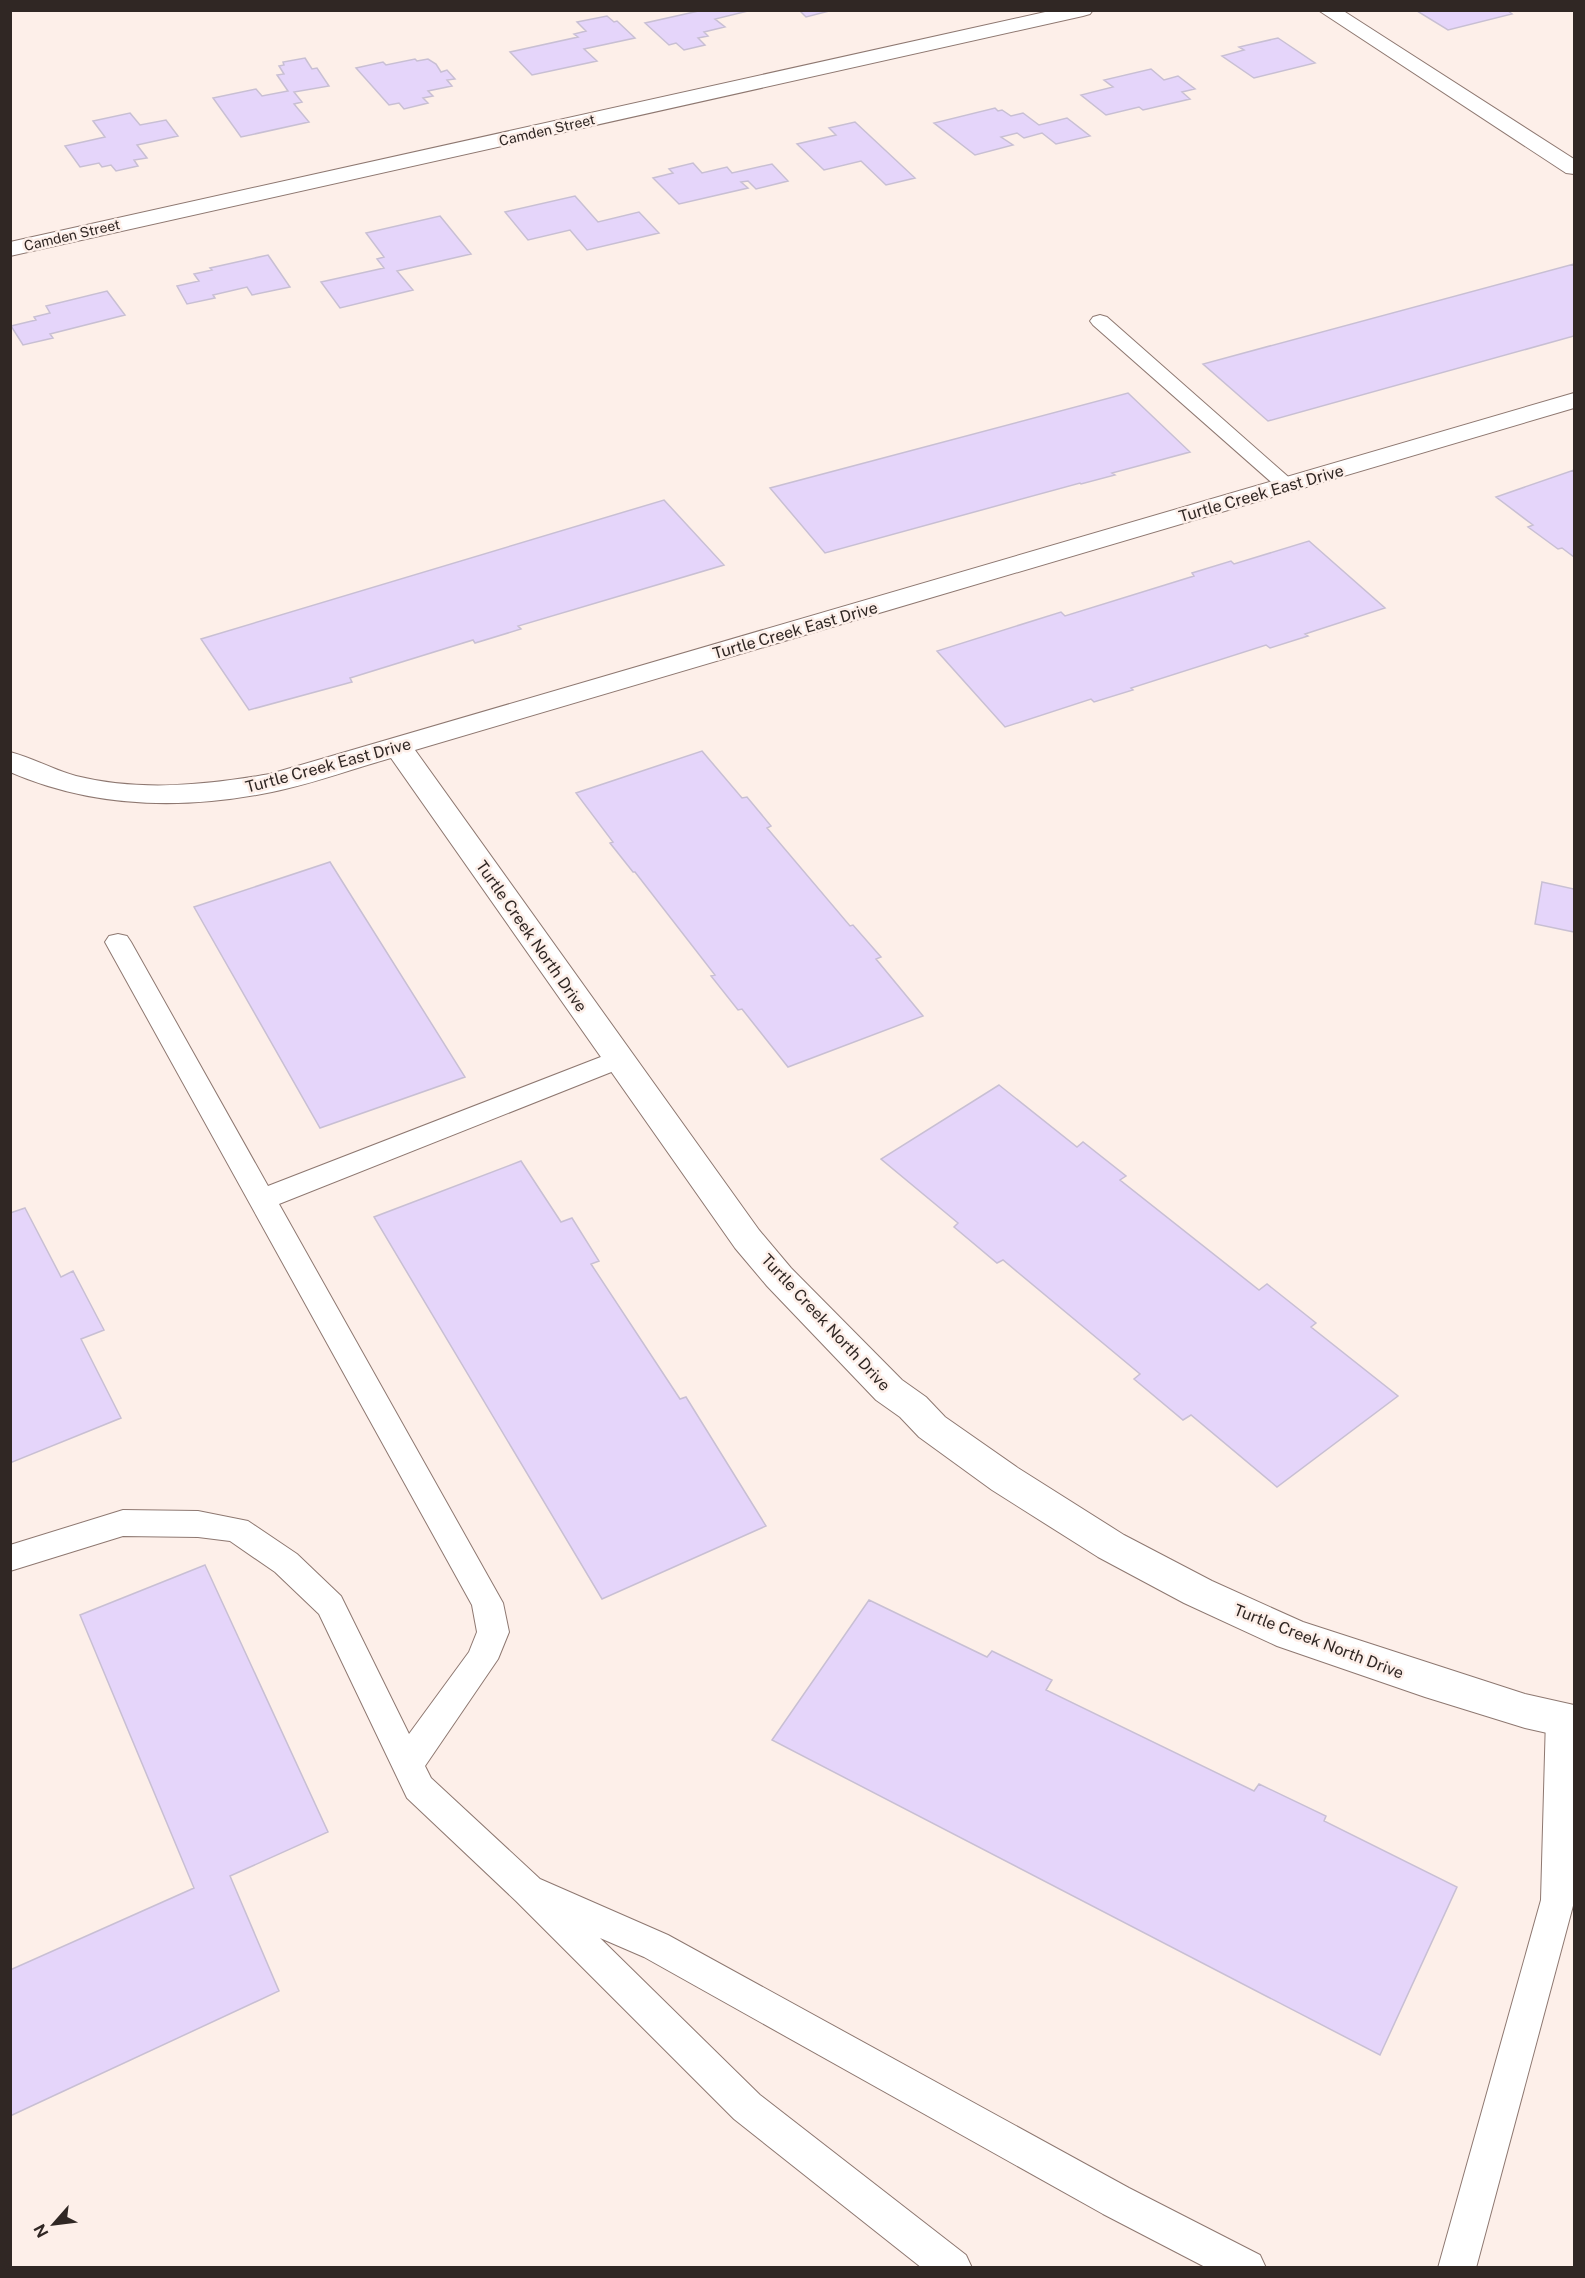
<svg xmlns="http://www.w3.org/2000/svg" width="1585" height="2278" font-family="'Public Sans',sans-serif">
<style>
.building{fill:#e5d5fa;stroke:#c8bfd3;stroke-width:1.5}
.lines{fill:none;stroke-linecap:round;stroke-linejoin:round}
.lane-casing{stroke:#8e7871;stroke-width:2}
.street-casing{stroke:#8e7871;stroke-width:2}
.lane{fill:#fff;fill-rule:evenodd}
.street{fill:#fff;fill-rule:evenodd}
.labels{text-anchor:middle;stroke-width:5;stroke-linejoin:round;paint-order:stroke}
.far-street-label{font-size:14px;fill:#302724;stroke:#fdefe9}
.street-label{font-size:16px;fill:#302724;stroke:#fdefe9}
</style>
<rect width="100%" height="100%" fill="#fdefe9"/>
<path class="building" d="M 703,10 L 752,10 L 715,19 L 725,27 L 704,32 L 708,36 L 698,38 L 705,45 L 684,50 L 676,43 L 669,45 L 645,23 Z
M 799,10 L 833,10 L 806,17 Z
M 1507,10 L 1512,14 L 1448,30 L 1417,11 Z
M 607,16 L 614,22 L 617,21 L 635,38 L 584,49 L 597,61 L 532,75 L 510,52 L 578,37 L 574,34 L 586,31 L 577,22 Z
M 1278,38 L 1315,63 L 1254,78 L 1222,56 L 1244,50 L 1239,47 Z
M 305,58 L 312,69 L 317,68 L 329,86 L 294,92 L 302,102 L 294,104 L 309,122 L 241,137 L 213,98 L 256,89 L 262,96 L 288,91 L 277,75 L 284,74 L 279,66 L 284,65 L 283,62 Z
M 415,59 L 417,61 L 428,59 L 436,64 L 441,72 L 447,70 L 455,79 L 447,80 L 452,86 L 428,91 L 433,96 L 423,98 L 428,103 L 404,109 L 399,103 L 389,105 L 356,68 L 383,62 L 386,65 Z
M 1151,69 L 1164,80 L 1178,76 L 1195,89 L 1182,92 L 1190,99 L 1143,110 L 1139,107 L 1106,115 L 1081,95 L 1113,87 L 1104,80 Z
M 995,108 L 998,111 L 1002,110 L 1011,116 L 1023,113 L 1039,125 L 1067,118 L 1090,136 L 1056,144 L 1042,133 L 1024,138 L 1017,133 L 1001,137 L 1013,145 L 975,155 L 934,123 Z
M 130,113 L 140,125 L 166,120 L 178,136 L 137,145 L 147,158 L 134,160 L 138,166 L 116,171 L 111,165 L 102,167 L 99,163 L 80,167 L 65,146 L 105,137 L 93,121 Z
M 855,122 L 915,178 L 886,185 L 861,161 L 824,170 L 797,144 L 836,135 L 829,128 Z
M 693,163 L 702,173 L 727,167 L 732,173 L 772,164 L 788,181 L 756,189 L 748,181 L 741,182 L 748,188 L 679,204 L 653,178 L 673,173 L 669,169 Z
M 575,196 L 598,222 L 639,212 L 659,233 L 587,250 L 570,230 L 528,240 L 505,212 Z
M 440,216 L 471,254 L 397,271 L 413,290 L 340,308 L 321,282 L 384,268 L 377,259 L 384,257 L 366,233 Z
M 268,255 L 290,287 L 252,295 L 247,287 L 213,295 L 215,298 L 187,304 L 177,286 L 199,281 L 194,274 L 212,270 L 210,268 Z
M 1574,264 L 1574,336 L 1268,421 L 1203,364 Z
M 107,291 L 125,315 L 50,334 L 53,338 L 23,345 L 11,326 L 36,320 L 34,317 L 50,313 L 46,306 Z
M 1128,393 L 1190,452 L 1112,473 L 1115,475 L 1081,484 L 1080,483 L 825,553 L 770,488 Z
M 1574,470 L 1574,557 L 1562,548 L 1558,549 L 1528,527 L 1533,525 L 1496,497 Z
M 664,500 L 724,565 L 518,626 L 521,629 L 475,643 L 473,640 L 350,678 L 352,682 L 249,710 L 201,639 Z
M 1309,541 L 1385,608 L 1305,634 L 1308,636 L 1270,648 L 1266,645 L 1131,688 L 1133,690 L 1094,702 L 1091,699 L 1005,727 L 937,651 L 1061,612 L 1065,616 L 1194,576 L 1192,573 L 1231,561 L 1234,564 Z
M 702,751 L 742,798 L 747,797 L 771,826 L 767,828 L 850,926 L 853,925 L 881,957 L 876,959 L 923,1016 L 788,1067 L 742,1009 L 738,1010 L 711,976 L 715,975 L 635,872 L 633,872 L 610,843 L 613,842 L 576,793 Z
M 330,862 L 465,1077 L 320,1128 L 194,907 Z
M 1542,882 L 1574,889 L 1574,932 L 1535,924 Z
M 999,1085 L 1077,1147 L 1083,1142 L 1126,1176 L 1120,1180 L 1259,1290 L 1267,1284 L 1316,1323 L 1311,1327 L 1398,1396 L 1277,1487 L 1191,1415 L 1183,1420 L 1134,1379 L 1140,1374 L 1003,1260 L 997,1263 L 954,1227 L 958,1223 L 881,1159 Z
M 521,1161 L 561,1222 L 572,1218 L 599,1261 L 591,1264 L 680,1399 L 686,1397 L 766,1526 L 602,1599 L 374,1217 Z
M 25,1208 L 61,1277 L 73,1271 L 104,1330 L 81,1339 L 121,1418 L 10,1463 L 10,1213 Z
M 205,1565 L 328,1832 L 230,1876 L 279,1991 L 10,2116 L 10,1970 L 194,1888 L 80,1615 Z
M 869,1600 L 987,1657 L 992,1651 L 1052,1680 L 1046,1690 L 1254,1791 L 1259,1784 L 1326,1816 L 1324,1821 L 1457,1887 L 1380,2055 L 772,1740 Z"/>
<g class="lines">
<defs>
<path id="lane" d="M 1100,315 L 1107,317 L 1293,481 L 1296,485 L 1293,489 L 1286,491 L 1279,489 L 1093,325 L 1090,321 L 1093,317 Z
M 118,934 L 127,936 L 131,942 L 268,1186 L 611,1053 L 620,1050 L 629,1053 L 633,1059 L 629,1065 L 279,1204 L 503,1603 L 509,1632 L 498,1659 L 425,1766 L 431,1778 L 540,1879 L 668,1935 L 1129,2188 L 1260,2255 L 1266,2268 L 1207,2268 L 1103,2214 L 644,1957 L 600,1938 L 760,2095 L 966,2255 L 972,2268 L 922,2268 L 734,2119 L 516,1901 L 407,1798 L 319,1614 L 275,1572 L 230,1541 L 198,1537 L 123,1536 L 10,1571 L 10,1545 L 123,1510 L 198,1511 L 248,1521 L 297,1554 L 341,1596 L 409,1734 L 469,1652 L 477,1632 L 472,1605 L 105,942 L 109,936 Z
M 1562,1704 L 1574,1710 L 1574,1902 L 1476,2268 L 1438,2268 L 1541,1900 L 1546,1718 L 1551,1708 Z"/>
<path id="street" d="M 1054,10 L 1093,10 L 1090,14 L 1083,16 L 10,256 L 10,242 Z
M 1318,10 L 1342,10 L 1574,159 L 1574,174 L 1566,173 Z
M 1574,393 L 1574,408 L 415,750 L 759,1230 L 791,1268 L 902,1380 L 926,1397 L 945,1417 L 1018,1468 L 1124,1535 L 1212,1581 L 1303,1622 L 1525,1694 L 1574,1705 L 1574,1739 L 1525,1728 L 1425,1697 L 1277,1646 L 1184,1603 L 1098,1557 L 992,1490 L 919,1437 L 900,1417 L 876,1400 L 767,1286 L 735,1248 L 391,758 C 352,769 312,784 272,792 C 184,810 93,808 10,772 L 10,752 C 33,758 54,770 76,776 C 140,792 207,785 270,774 Z"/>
</defs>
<use href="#lane" class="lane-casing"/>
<use href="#street" class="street-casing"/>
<use href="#lane" class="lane"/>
<use href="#street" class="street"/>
</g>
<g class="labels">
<g class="far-street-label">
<text transform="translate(547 130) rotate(-13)" y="5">Camden Street</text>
<text transform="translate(72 235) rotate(-13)" y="5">Camden Street</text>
</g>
<g class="street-label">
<text transform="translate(1261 493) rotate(-16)" y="6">Turtle Creek East Drive</text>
<text transform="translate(795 630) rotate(-16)" y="6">Turtle Creek East Drive</text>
<text transform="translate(328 765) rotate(-15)" y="6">Turtle Creek East Drive</text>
<text transform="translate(532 936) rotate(55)" y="6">Turtle Creek North Drive</text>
<text transform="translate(826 1322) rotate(47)" y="6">Turtle Creek North Drive</text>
<text transform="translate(1319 1641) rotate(21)" y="6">Turtle Creek North Drive</text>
</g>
</g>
<rect width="1585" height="2278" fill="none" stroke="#302724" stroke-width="24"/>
<g transform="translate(54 2224) rotate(242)" stroke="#fdefe9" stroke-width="4.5" paint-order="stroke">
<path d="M0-4.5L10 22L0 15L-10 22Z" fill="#302724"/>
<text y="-9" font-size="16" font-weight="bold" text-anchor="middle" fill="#302724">N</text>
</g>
</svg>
